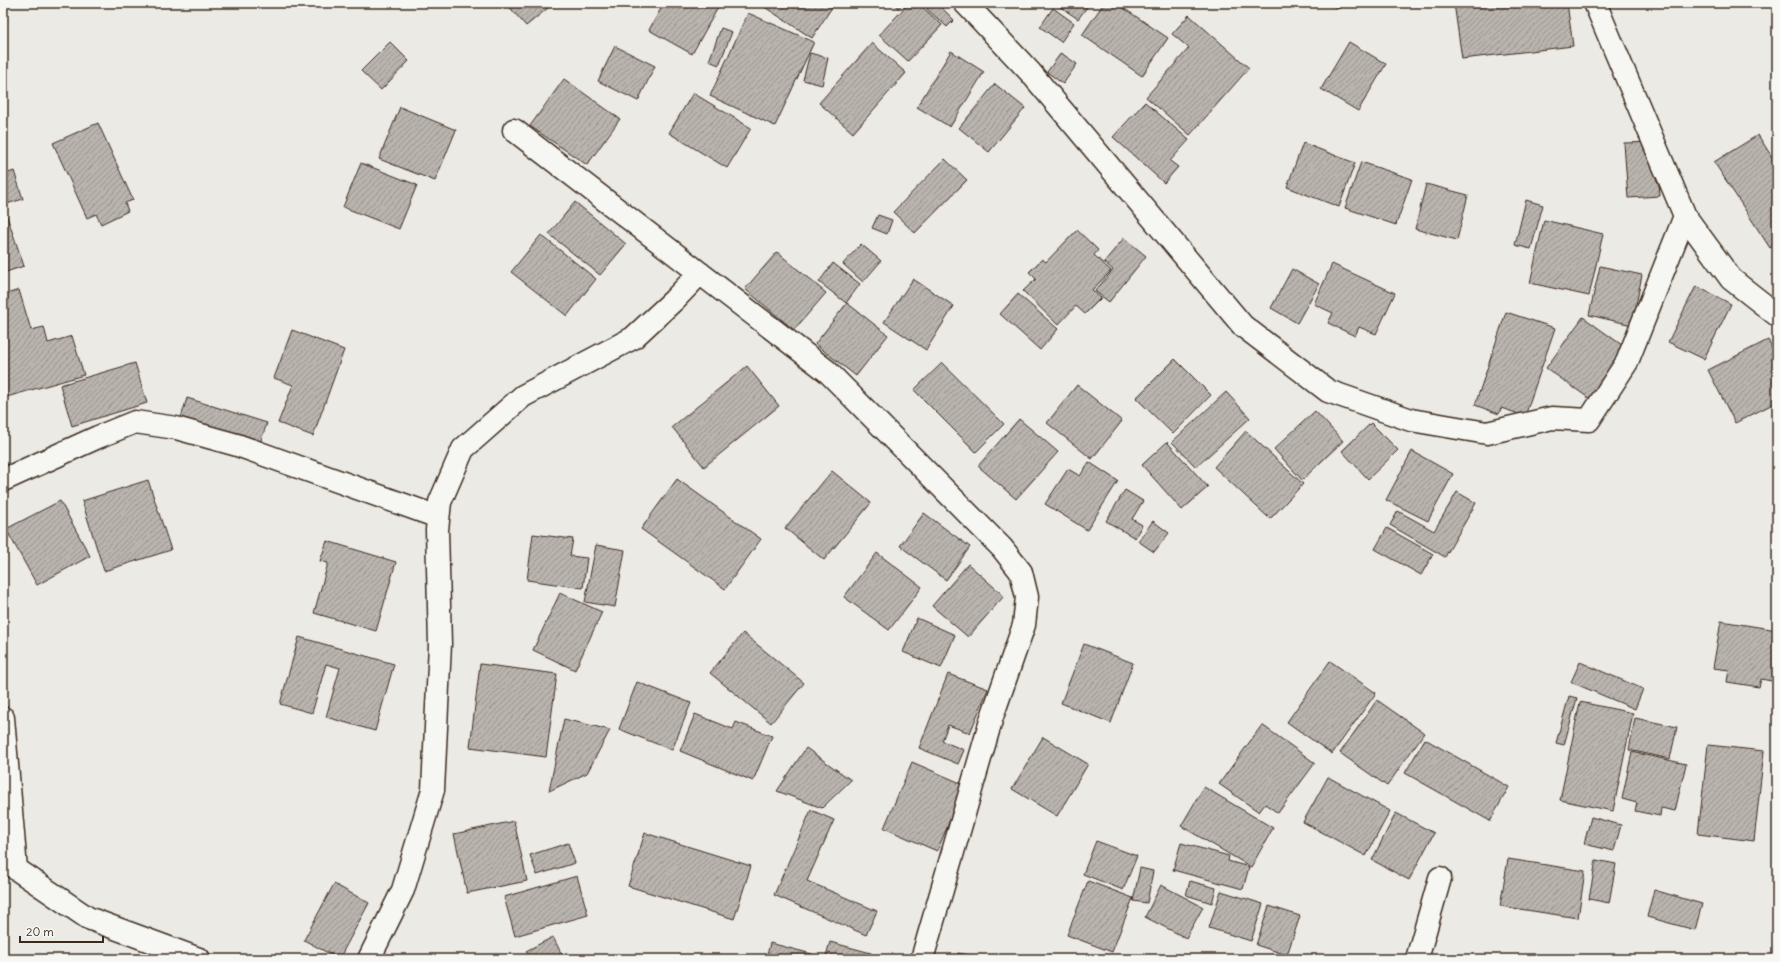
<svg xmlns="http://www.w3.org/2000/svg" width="1780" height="962" font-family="Delius,sans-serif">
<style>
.building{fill:url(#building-hatch);stroke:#3b2a1e}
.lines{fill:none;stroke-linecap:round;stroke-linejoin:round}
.street-casing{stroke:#3b2a1e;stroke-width:25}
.street{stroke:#f6f6f2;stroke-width:22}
</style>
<defs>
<pattern id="building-hatch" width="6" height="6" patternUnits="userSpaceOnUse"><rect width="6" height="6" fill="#bab4ae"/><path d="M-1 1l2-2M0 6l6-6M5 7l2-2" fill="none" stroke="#98938d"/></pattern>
</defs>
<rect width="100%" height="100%" fill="#ebeae5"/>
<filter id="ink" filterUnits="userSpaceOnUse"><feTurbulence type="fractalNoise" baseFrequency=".025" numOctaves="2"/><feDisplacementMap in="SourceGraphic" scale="8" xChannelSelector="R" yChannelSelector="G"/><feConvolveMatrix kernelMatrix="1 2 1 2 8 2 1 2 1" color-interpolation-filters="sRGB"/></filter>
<g filter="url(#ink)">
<path class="building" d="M 506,3 L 554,3 L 526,26 Z
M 664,3 L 720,4 L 692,54 L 649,30 Z
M 765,3 L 832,3 L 834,4 L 812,38 L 763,6 Z
M 893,3 L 904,3 L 898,8 Z
M 909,3 L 918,3 L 942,25 L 908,61 L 879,35 Z
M 933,3 L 937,3 L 954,20 L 947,27 L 927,9 Z
M 1061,3 L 1090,3 L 1078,19 L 1059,6 Z
M 1104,3 L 1116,3 L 1168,38 L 1142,76 L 1082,35 Z
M 1327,3 L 1342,3 L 1339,9 Z
M 1454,3 L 1567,3 L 1573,46 L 1462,59 Z
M 1053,8 L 1074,23 L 1061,42 L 1040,27 Z
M 748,13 L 814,42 L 775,126 L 710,96 Z
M 1189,15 L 1249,68 L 1190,135 L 1146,97 L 1189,48 L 1172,34 Z
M 721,28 L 732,32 L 719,65 L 709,61 Z
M 390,42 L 409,61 L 381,90 L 361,71 Z
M 1349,42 L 1386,64 L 1358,111 L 1321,89 Z
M 872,43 L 906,73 L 853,133 L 819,103 Z
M 615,46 L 655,66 L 638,101 L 598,81 Z
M 951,51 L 984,72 L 950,127 L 917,107 Z
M 810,53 L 828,58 L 822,85 L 803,80 Z
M 1061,53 L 1077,64 L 1063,84 L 1047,72 Z
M 564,79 L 620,119 L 587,165 L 530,126 Z
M 995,84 L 1025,108 L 989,152 L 959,128 Z
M 693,93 L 751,128 L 727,168 L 669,133 Z
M 1145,102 L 1189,140 L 1170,161 L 1178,167 L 1164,183 L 1113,137 Z
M 400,107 L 456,130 L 435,181 L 379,159 Z
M 98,123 L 133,200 L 125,203 L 128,211 L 101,224 L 96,214 L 87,218 L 53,143 Z
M 1758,135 L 1777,165 L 1777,244 L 1770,248 L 1714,162 Z
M 1656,142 L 1660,196 L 1628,198 L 1624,143 Z
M 1303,143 L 1355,163 L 1339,207 L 1287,187 Z
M 945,159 L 967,180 L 915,233 L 893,212 Z
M 1361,162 L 1412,179 L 1396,225 L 1345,208 Z
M 361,163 L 417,185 L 399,229 L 343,207 Z
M 14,171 L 23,199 L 3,205 L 24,266 L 3,273 L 3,175 Z
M 1426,184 L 1468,195 L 1457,240 L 1415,229 Z
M 1526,200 L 1543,205 L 1531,249 L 1515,245 Z
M 575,202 L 626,244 L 600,275 L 549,234 Z
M 878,215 L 892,220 L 887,234 L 872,228 Z
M 1544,220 L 1603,234 L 1589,296 L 1530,283 Z
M 1077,230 L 1098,250 L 1094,255 L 1111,271 L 1092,290 L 1101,298 L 1085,314 L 1076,306 L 1058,325 L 1023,291 L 1036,279 L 1029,272 L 1042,259 L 1046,262 Z
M 541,235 L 596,279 L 567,316 L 511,272 Z
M 1124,238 L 1146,256 L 1109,302 L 1095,291 L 1113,270 L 1104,262 Z
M 861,244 L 881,261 L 863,282 L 843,264 Z
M 777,252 L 826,293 L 794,330 L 745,289 Z
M 833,263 L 860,284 L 846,303 L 819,282 Z
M 1332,264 L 1395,293 L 1376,334 L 1359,327 L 1355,336 L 1328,323 L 1333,313 L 1314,304 Z
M 1600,266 L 1642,275 L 1632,325 L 1589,315 Z
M 1292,269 L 1319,284 L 1297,323 L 1271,308 Z
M 913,279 L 954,306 L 926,350 L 884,322 Z
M 1696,286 L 1731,304 L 1704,359 L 1668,342 Z
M 19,290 L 31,330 L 44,327 L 48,343 L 72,336 L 84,375 L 3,398 L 3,295 Z
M 1018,294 L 1058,329 L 1040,350 L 1000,314 Z
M 847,303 L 888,335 L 856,376 L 815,344 Z
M 1506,312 L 1555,328 L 1525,416 L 1501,408 L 1499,414 L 1475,405 Z
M 1583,317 L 1626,348 L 1590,399 L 1546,368 Z
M 292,330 L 344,350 L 313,436 L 278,423 L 293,385 L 274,378 Z
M 1768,340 L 1777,358 L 1777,402 L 1735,423 L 1708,370 Z
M 1175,359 L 1211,395 L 1173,434 L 1136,398 Z
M 135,363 L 147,403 L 72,426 L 60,385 Z
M 942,363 L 1004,424 L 976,452 L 914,390 Z
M 747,366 L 779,406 L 704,467 L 672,427 Z
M 1077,385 L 1122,421 L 1092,459 L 1047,423 Z
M 1226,392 L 1250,418 L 1196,467 L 1172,442 Z
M 187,398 L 267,423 L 259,446 L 180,421 Z
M 1315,411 L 1343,441 L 1302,480 L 1274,449 Z
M 1019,419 L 1058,452 L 1016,499 L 978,466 Z
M 1371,423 L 1398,450 L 1368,479 L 1342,451 Z
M 1246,431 L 1303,484 L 1270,519 L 1214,467 Z
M 1167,442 L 1208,487 L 1182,510 L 1142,465 Z
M 1412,451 L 1453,474 L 1428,521 L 1386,500 Z
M 1089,462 L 1118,481 L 1087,530 L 1045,504 L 1068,469 L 1080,476 Z
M 832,471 L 871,503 L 824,560 L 785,528 Z
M 677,479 L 761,539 L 725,589 L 641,529 Z
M 148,480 L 171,550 L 104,571 L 82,501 Z
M 1125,490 L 1143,501 L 1132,519 L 1142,525 L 1135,538 L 1106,521 Z
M 1457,492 L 1476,503 L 1445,557 L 1390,525 L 1398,511 L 1434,531 Z
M 60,501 L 90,556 L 37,585 L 6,529 Z
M 924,513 L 970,547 L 946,580 L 900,546 Z
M 1153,521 L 1169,533 L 1154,552 L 1138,541 Z
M 1387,528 L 1433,554 L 1421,575 L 1375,549 Z
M 533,534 L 573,539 L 570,556 L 587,558 L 583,588 L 527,580 Z
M 327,541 L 396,562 L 376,631 L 314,613 L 328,563 L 320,561 Z
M 596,545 L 625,550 L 615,607 L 585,602 Z
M 877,553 L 922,587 L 889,630 L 844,597 Z
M 968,564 L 1004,596 L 968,637 L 932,606 Z
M 560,593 L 602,612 L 575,670 L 533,650 Z
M 917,618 L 955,635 L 941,668 L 903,652 Z
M 1721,621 L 1777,630 L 1777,682 L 1761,679 L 1759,687 L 1727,682 L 1729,670 L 1713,668 Z
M 743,633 L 804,683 L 771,723 L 710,673 Z
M 299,637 L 394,664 L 375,731 L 326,717 L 340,668 L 326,664 L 312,713 L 280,704 Z
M 1084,644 L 1133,663 L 1111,723 L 1061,703 Z
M 1330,661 L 1376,693 L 1332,754 L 1287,722 Z
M 1580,662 L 1643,689 L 1635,709 L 1571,682 Z
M 480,664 L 557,674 L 546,757 L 470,747 Z
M 948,674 L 988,689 L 970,733 L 948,725 L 942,741 L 964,750 L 958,764 L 919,748 Z
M 637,682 L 691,703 L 672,750 L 619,729 Z
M 1569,696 L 1577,698 L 1564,745 L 1556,743 Z
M 1377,700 L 1424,733 L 1387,786 L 1340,753 Z
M 1580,702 L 1633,713 L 1613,811 L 1560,800 Z
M 695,714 L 733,729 L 736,722 L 772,736 L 753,781 L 680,751 Z
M 1635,718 L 1677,727 L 1670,759 L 1629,750 Z
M 564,719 L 610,730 L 587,773 L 549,791 Z
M 1262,725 L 1315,763 L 1278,813 L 1265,804 L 1259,812 L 1219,784 Z
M 1043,737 L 1088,764 L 1057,816 L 1012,789 Z
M 1425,739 L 1509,787 L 1490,821 L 1405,773 Z
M 1708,745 L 1764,751 L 1754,841 L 1698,834 Z
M 806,748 L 851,780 L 822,808 L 777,791 Z
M 1632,752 L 1686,764 L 1675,811 L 1661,808 L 1660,816 L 1635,811 L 1637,803 L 1622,799 Z
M 912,762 L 965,785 L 937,851 L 884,828 Z
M 1328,777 L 1390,811 L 1366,856 L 1303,822 Z
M 1204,787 L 1273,828 L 1251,867 L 1181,826 Z
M 811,810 L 834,820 L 807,881 L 877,911 L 866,935 L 774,895 Z
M 1396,813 L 1434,833 L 1409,880 L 1372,860 Z
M 1591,817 L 1621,825 L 1614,851 L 1584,844 Z
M 514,821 L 527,881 L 467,893 L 454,834 Z
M 645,833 L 751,866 L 734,919 L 628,886 Z
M 1096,841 L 1137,856 L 1123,890 L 1083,874 Z
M 568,843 L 575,863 L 537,875 L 530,855 Z
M 1181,843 L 1229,856 L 1228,861 L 1249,867 L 1243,889 L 1173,870 Z
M 1508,859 L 1585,871 L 1578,918 L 1500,906 Z
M 1596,860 L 1616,864 L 1609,903 L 1589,899 Z
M 1140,868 L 1153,871 L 1147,903 L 1133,901 Z
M 577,876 L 588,915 L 515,936 L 504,897 Z
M 1088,881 L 1133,898 L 1112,952 L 1067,935 Z
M 1190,881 L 1216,888 L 1212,903 L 1186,895 Z
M 334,884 L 369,903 L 339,959 L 304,940 Z
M 1161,885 L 1203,907 L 1186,938 L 1145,917 Z
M 1654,890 L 1702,904 L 1695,930 L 1647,917 Z
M 1221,891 L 1263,904 L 1251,941 L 1209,928 Z
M 1269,906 L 1300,916 L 1287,955 L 1256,945 Z
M 553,937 L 564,959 L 531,959 L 526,951 Z
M 830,942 L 871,953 L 869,959 L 825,959 Z
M 770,943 L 812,954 L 811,959 L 766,959 Z
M 958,953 L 991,959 L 957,959 Z
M 1319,955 L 1329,959 L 1318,959 Z"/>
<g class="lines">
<defs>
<path id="street" d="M 965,3 L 1030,72 L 1243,326 L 1328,391 L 1411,420 L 1487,433 L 1552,418 L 1589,420 L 1627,362 L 1685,216
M 1595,3 L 1685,216 L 1731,279 L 1777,315
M 514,130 L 827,371 L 1002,548 L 1021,572 L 1027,597 L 1024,625 L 992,717 L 922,959
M 3,480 L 98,437 L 135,422 L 176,428 L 237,445 L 438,517
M 3,718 L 16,869
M 3,860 L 88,918 L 199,959
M 369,959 L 403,890 L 433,790 L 440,644 L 437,530 L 440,502 L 463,449 L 523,396 L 633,338 L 674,300 L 700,273
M 1417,959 L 1440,878"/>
</defs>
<use href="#street" class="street-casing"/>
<use href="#street" class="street"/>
</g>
</g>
<rect width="1780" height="962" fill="none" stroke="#f6f6f2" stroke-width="16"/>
<rect x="8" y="8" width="1764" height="946" fill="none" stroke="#3b2a1e" stroke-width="1.5" filter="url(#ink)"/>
<path d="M20 936v6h83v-6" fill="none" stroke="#3b2a1e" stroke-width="2"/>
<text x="26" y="936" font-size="12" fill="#3b2a1e" stroke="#f6f6f2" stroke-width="3" paint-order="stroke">20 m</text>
</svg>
